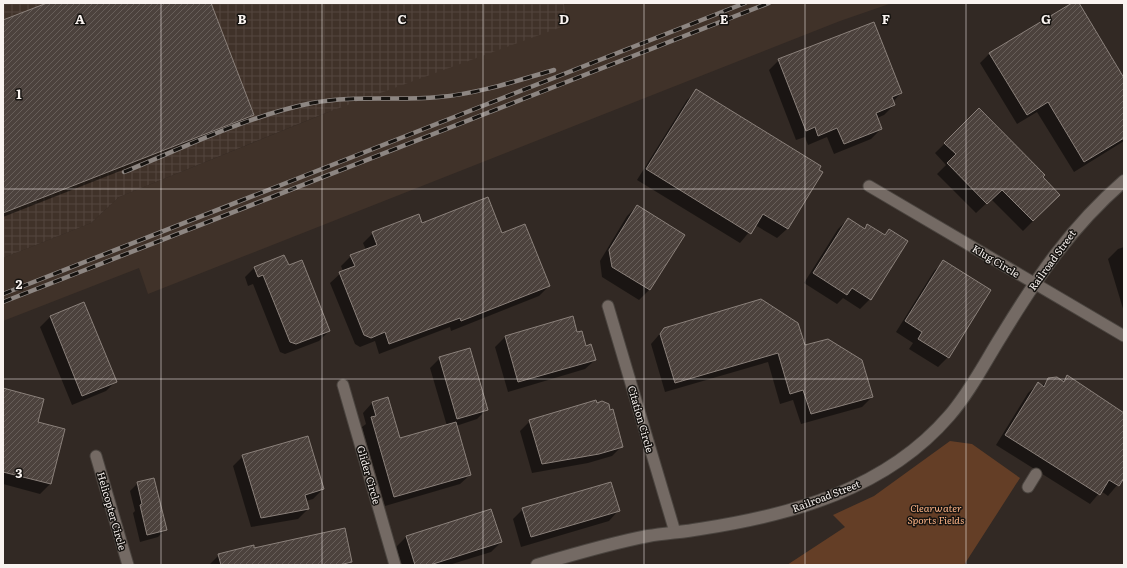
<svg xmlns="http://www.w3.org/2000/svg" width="1127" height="568" font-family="Literata,serif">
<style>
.built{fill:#403229}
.industrial{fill:url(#industrial-grid)}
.park{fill:#643e26}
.shadow{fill:#0007}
.building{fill:url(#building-hatch);stroke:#8b817b}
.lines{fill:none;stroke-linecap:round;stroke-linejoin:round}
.street-casing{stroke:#4a443f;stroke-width:13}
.secondary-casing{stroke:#4a443f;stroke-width:14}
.street{stroke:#746a64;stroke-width:11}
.secondary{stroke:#746a64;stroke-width:12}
.rail-casing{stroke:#8d8682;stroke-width:4.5}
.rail{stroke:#161310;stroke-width:3;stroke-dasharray:9;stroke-linecap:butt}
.grid{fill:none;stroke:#f9f3f0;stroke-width:1;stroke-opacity:0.55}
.labels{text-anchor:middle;stroke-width:3;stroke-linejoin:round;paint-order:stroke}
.street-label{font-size:10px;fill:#f9f3f0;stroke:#161310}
.park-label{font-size:10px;font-style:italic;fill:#f9b184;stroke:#161310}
.grid-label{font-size:13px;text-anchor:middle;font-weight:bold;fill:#f9f3f0;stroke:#161310;stroke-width:3;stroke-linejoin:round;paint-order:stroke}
</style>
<defs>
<pattern id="industrial-grid" width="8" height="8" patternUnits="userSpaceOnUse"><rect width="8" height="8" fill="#403229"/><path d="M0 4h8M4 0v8" fill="none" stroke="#53463e"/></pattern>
<pattern id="building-hatch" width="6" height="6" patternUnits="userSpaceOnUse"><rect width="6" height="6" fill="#4c423d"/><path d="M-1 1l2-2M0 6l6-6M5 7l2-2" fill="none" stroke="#675e59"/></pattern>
</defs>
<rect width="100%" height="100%" fill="#322924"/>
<path class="built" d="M 564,3 L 892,3 L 840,21 L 148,294 L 139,268 L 3,321 L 3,258 L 91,223 L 119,197 L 565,16 Z"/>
<path class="industrial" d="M 3,3 L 564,3 L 567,25 L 323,114 L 119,197 L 91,223 L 3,258 Z"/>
<path class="park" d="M 950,441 L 972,444 L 1020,478 L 964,565 L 787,565 L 845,527 L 833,515 L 874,496 Z"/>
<path class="shadow" d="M 50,3 L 210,3 L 253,115 L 245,122 L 3,217 L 3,21 Z
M 1073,3 L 1078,3 L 1124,80 L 1124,141 L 1074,172 L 1037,112 L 1017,124 L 980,63 L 990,53 Z
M 779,60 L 901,93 L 893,102 L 894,105 L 884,115 L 877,118 L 881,129 L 871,139 L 834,154 L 827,137 L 808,145 L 805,137 L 796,140 L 769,70 Z
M 697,90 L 822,172 L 787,229 L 777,238 L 755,225 L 740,243 L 637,180 L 687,100 Z
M 979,110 L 1059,195 L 1023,231 L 991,199 L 976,213 L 937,174 L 946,165 L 935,153 Z
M 637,206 L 683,235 L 649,290 L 639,300 L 602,277 L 600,261 L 627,216 Z
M 848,219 L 864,229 L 868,226 L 883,236 L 889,230 L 870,299 L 860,309 L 843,298 L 837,304 L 804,283 L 838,229 Z
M 421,225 L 549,286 L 539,296 L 451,331 L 450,327 L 379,354 L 375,341 L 360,347 L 355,344 L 330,283 L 343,271 L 341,266 L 351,256 L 366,250 L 363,243 L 373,233 Z
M 1124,247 L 1124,312 L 1108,259 L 1118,249 Z
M 943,262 L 990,290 L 948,357 L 938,367 L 909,349 L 913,343 L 896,332 L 934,271 Z
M 288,266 L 329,331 L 319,341 L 285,354 L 280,352 L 253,284 L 248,286 L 245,277 L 255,267 Z
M 50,317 L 116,381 L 106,391 L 72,405 L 40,327 Z
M 572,318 L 577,333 L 595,360 L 585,369 L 508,392 L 495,347 L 505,337 Z
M 664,329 L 804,347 L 872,397 L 862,407 L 801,424 L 793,400 L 780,404 L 768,362 L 665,392 L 651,344 Z
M 440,358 L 487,409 L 477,419 L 456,426 L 470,475 L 460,484 L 385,506 L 362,427 L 366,424 L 363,413 L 372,403 L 387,399 L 400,439 L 447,426 L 430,368 Z
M 1067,377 L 1124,414 L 1124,477 L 1108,496 L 1101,491 L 1090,504 L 996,445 L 1028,393 L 1038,384 L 1042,386 L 1049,379 L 1062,382 Z
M 3,389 L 37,423 L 64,430 L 50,484 L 40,494 L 3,484 Z
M 530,421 L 622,446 L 612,456 L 588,463 L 532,473 L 520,431 Z
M 243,456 L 323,489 L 313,499 L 306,501 L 308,509 L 298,519 L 251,527 L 233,466 Z
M 138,483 L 165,530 L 158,537 L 140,542 L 133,513 L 135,511 L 130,491 Z
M 523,509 L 618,511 L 609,521 L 521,547 L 513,519 Z
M 490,510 L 501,542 L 491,552 L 449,565 L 402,565 L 396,547 L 406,537 Z
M 254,549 L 351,562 L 348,565 L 209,565 L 219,555 Z"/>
<path class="building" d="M 47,3 L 211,3 L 254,115 L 3,213 L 3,20 Z
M 1072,3 L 1079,3 L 1124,78 L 1124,138 L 1084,162 L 1048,102 L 1027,115 L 989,53 Z
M 874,22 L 902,93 L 892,97 L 895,105 L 876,113 L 882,129 L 844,144 L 837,128 L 818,136 L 815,127 L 806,131 L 778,59 Z
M 696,89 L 821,166 L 819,170 L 823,172 L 788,229 L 763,214 L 751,234 L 646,169 Z
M 979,108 L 1045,175 L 1043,177 L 1060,195 L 1033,221 L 1002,190 L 987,204 L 947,163 L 956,154 L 944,143 Z
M 488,197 L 502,233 L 525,224 L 550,286 L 461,321 L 460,318 L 389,344 L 385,332 L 371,338 L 364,335 L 339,272 L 355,266 L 350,255 L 377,245 L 372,232 L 419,214 L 422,223 Z
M 637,205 L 685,235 L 650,290 L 612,267 L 609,250 Z
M 848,218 L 865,229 L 867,224 L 885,235 L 889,229 L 908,241 L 871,300 L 852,288 L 847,295 L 813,273 Z
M 284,255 L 289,265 L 302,260 L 330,331 L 296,344 L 290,342 L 263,275 L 258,277 L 254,267 Z
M 943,260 L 991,290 L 949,358 L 918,339 L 922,332 L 905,321 Z
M 761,299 L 798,323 L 805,345 L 828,339 L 862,360 L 873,397 L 811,414 L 803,390 L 790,394 L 778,353 L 675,383 L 660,334 L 664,328 Z
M 84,302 L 117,382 L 82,396 L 50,316 Z
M 573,316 L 577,332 L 582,331 L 586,346 L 591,344 L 596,360 L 518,382 L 505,336 Z
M 470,348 L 488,410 L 457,419 L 439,357 Z
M 1067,375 L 1124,413 L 1124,478 L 1119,486 L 1109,480 L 1100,495 L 1005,435 L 1038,382 L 1044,387 L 1048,378 L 1057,377 L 1064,382 Z
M 3,388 L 44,399 L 38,422 L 65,429 L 51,484 L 3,472 Z
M 388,397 L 400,438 L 456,422 L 471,475 L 394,497 L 371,417 L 376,416 L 372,402 Z
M 596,400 L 597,403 L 602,401 L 609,404 L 610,410 L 613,409 L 623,447 L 599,454 L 542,464 L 529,420 Z
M 308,436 L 324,489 L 305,495 L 309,509 L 261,518 L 242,455 Z
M 154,478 L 167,530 L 147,535 L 140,505 L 142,504 L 137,482 Z
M 611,482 L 620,511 L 531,537 L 522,508 Z
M 491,509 L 502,542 L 430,565 L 415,565 L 406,536 Z
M 345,528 L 352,562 L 339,565 L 221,565 L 218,554 L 254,545 L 254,548 Z"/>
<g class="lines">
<defs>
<path id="street" d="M 869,186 L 1124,336
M 608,306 L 675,532
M 343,385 L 395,565
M 96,456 L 128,565
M 1028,487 L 1036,474"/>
<path id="secondary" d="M 537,565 C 574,554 611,543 648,536 C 666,533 683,532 700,529 C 792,515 886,489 949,416 C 970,392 985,362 1002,335 C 1038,276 1071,227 1124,181"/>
</defs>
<use href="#street" class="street-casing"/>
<use href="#secondary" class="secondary-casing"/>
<use href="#street" class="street"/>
<use href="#secondary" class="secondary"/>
<defs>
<path id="rail" d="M 124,172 C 185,147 247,116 312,103 C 354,95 396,101 439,97 C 477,94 516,81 554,70
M 3,294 L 745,3
M 3,302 L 769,3"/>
</defs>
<use href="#rail" class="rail-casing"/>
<use href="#rail" class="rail"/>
</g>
<path class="grid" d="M 161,3 L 161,565M 322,3 L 322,565M 483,3 L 483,565M 644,3 L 644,565M 805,3 L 805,565M 966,3 L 966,565M 3,189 L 1124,189M 3,379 L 1124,379"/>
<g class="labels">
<g class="street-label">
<text transform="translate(1052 260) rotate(-54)" y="4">Railroad Street</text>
<text transform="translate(996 261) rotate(31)" y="4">Klug Circle</text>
<text transform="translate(641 419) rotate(74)" y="4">Citation Circle</text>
<text transform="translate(369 475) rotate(74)" y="4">Glider Circle</text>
<text transform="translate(826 496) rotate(-21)" y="4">Railroad Street</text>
<text transform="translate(112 511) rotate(74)" y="4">Helicopter Circle</text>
</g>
<g class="park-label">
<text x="936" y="512">Clearwater<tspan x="936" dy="12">Sports Fields</tspan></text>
</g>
</g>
<g class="grid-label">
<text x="80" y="24">A</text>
<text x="242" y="24">B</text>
<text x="402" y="24">C</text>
<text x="564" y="24">D</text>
<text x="724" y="24">E</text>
<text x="886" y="24">F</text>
<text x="1046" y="24">G</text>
<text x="19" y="99">1</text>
<text x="19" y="289">2</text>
<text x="19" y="478">3</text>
</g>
<rect width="1127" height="568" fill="none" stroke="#f9f3f0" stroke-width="8"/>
</svg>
